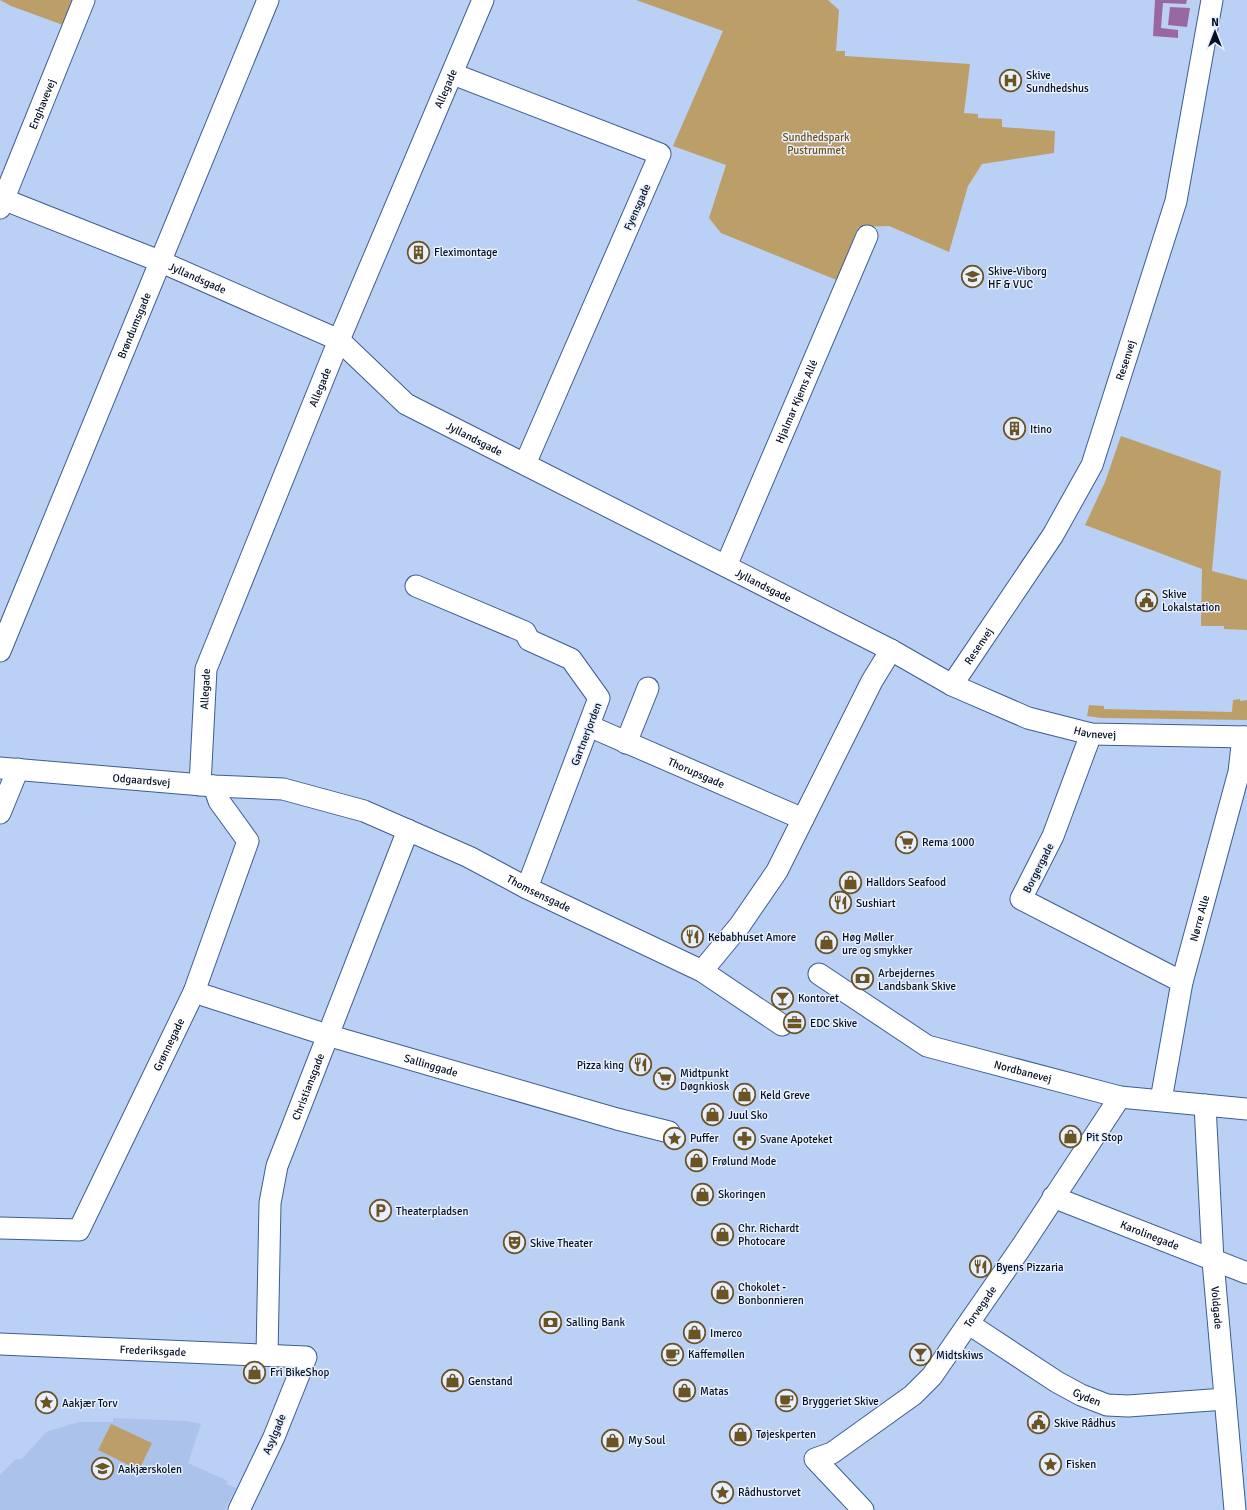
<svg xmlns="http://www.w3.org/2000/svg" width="1247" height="1510" font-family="Signika,sans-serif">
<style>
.built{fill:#abc3eb}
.green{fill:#bc9e69}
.water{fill:#9967a2}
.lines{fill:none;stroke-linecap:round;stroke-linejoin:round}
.minor-casing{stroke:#3e5c93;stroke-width:23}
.minor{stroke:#fff;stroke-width:21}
.labels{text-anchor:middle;stroke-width:3;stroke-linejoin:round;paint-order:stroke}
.poi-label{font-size:11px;fill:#040f24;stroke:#e9f0fd;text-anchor:start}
.street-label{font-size:11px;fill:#040f24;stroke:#e9f0fd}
.park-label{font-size:11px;fill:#6d5119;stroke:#e9f0fd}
</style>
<rect width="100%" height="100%" fill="#bbd0f5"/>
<path class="built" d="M 113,1418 L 187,1421 L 201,1424 L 188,1463 L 228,1481 L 226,1484 L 236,1488 L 225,1510 L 0,1510 L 0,1475 L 16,1459 L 22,1459 L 46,1432 L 79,1422 L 113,1422 Z"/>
<path class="green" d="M 0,0 L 73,0 L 63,25 L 11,6 Z
M 636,0 L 828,0 L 839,10 L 836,51 L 845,51 L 845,56 L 970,64 L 964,113 L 978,114 L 978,118 L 1002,119 L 1002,127 L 1055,131 L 1054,153 L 982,164 L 968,186 L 949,252 L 889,226 L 858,227 L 839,281 L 721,233 L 709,218 L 726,165 L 673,146 L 723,31 Z
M 1121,436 L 1221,471 L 1212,571 L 1247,580 L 1247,630 L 1224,629 L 1224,626 L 1201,626 L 1202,569 L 1085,525 L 1105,482 Z
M 1240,699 L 1240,701 L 1247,700 L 1247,720 L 1101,718 L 1087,716 L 1089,705 L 1104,706 L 1104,709 L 1232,712 L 1233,700 Z
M 111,1424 L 152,1443 L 139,1470 L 98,1450 Z"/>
<path class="water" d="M 1155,0 L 1187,0 L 1186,4 L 1163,3 L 1161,28 L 1178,30 L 1178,38 L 1153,36 Z
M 1170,7 L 1190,8 L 1187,27 L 1168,25 Z"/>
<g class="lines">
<defs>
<g id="minor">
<path d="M 453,74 L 660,154 L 525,464"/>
<path id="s1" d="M 0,198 L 159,261 L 339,340 L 406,404 L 891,650 L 952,685 L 1028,718 L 1091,734 L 1247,737"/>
<path id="s2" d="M 0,208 L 84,0"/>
<path id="s3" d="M 726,566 L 867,236"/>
<path d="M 416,586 L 525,632 L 529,640 L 571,659 L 599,698 L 527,888"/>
<path id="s4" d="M 0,651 L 268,0"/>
<path id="s5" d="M 952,685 L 1053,535 L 1092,465 L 1176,201 L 1212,0"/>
<path id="s6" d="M 589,726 L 803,819"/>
<path d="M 1091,734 L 1053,836 L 1021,899 L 1182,982"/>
<path d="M 626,743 L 648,688"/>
<path id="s7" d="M 0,768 L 214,786 L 283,789 L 364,811 L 469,857 L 527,888 L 702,971 L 782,1025"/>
<path id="s8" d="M 200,785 L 206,669 L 339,340 L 483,0"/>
<path d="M 0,813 L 18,769"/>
<path d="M 702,971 L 740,925 L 777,871 L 872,681 L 891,650"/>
<path id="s9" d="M 819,974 L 927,1046 L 1120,1097 L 1247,1109"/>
<path id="s10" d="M 194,992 L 327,1035 L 617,1119 L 669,1132"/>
<path id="s11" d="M 1161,1100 L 1182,982 L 1239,772 L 1243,737"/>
<path id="s12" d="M 1205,1105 L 1213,1261 L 1235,1510"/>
<path id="s13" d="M 1053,1197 L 1247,1273"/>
<path id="s14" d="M 0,1228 L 79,1230 L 194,992 L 248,841 L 219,801 L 214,786"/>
<path id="s15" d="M 969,1324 L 1057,1382 L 1081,1395 L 1107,1405 L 1128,1406 L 1225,1399"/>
<path id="s16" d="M 0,1344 L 306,1357 L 274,1437 L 239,1510"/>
<path id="s17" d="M 267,1355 L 270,1203 L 277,1166 L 408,830"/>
<path id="s18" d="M 863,1510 L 815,1459 L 832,1453 L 913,1395 L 932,1376 L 1022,1246 L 1120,1097"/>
</g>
</defs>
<use href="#minor" class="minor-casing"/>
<use href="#minor" class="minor"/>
</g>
<defs>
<symbol id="hospital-ring" viewBox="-11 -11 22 22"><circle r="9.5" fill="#e9f0fd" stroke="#6b5324" stroke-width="1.5"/><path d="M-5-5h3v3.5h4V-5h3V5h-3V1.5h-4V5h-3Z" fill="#6b5324"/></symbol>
<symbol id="building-ring" viewBox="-11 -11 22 22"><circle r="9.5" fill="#e9f0fd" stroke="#6b5324" stroke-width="1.5"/><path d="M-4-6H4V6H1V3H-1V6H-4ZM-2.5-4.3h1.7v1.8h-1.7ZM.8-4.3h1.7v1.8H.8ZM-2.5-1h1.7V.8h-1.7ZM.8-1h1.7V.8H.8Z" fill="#6b5324"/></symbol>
<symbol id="school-ring" viewBox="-11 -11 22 22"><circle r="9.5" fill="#e9f0fd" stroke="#6b5324" stroke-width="1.5"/><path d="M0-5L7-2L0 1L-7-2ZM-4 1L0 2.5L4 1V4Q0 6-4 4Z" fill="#6b5324"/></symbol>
<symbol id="civic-ring" viewBox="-11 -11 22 22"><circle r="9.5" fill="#e9f0fd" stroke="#6b5324" stroke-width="1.5"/><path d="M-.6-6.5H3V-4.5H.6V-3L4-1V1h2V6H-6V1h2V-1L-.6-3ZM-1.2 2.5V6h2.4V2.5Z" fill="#6b5324"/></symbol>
<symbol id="supermarket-ring" viewBox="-11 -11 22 22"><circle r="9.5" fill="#e9f0fd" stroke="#6b5324" stroke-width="1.5"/><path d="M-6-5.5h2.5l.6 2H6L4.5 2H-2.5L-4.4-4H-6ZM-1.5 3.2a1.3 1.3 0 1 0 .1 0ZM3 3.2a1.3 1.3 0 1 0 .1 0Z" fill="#6b5324"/></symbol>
<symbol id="shop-ring" viewBox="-11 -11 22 22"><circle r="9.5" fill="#e9f0fd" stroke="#6b5324" stroke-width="1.5"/><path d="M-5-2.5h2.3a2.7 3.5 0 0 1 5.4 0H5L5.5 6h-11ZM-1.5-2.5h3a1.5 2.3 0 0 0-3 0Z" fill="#6b5324"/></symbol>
<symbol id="restaurant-ring" viewBox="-11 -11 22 22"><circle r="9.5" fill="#e9f0fd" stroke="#6b5324" stroke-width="1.5"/><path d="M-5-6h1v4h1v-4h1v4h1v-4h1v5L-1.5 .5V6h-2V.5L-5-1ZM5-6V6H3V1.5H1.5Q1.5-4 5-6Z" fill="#6b5324"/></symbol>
<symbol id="bank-ring" viewBox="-11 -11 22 22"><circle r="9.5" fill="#e9f0fd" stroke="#6b5324" stroke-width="1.5"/><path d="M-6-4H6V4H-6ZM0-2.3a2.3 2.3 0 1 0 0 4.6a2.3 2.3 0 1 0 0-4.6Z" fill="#6b5324"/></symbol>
<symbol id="bar-ring" viewBox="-11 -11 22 22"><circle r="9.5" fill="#e9f0fd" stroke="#6b5324" stroke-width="1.5"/><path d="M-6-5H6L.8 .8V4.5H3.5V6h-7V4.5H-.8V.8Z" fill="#6b5324"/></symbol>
<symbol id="office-ring" viewBox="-11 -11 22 22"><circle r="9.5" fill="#e9f0fd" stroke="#6b5324" stroke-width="1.5"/><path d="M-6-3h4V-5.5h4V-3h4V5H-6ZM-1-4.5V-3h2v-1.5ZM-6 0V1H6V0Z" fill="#6b5324"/></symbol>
<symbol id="sight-ring" viewBox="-11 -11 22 22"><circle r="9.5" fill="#e9f0fd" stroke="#6b5324" stroke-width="1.5"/><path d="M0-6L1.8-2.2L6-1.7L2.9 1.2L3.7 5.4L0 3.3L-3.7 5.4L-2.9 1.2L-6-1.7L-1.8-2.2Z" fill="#6b5324"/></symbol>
<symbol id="pharmacy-ring" viewBox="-11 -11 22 22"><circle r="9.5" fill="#e9f0fd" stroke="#6b5324" stroke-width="1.5"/><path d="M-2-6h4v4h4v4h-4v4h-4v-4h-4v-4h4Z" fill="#6b5324"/></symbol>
<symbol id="parking-ring" viewBox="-11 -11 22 22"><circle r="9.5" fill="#e9f0fd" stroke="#6b5324" stroke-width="1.5"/><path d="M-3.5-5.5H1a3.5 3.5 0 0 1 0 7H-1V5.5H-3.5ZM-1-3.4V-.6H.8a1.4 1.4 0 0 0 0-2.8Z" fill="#6b5324"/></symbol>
<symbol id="theatre-ring" viewBox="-11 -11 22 22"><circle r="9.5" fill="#e9f0fd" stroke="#6b5324" stroke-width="1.5"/><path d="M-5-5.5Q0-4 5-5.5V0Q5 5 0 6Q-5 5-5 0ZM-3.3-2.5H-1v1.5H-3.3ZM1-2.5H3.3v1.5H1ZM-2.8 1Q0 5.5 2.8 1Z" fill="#6b5324"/></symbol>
<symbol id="cafe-ring" viewBox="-11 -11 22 22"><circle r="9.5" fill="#e9f0fd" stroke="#6b5324" stroke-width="1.5"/><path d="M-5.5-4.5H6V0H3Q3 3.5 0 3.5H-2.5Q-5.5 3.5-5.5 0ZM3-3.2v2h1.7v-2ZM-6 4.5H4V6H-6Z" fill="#6b5324"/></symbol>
</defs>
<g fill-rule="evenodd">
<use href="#hospital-ring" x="998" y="68" width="25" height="25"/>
<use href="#building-ring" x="406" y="240" width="25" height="25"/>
<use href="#school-ring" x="960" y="264" width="25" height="25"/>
<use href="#building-ring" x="1002" y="416" width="25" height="25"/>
<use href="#civic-ring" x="1134" y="588" width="25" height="25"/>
<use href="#supermarket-ring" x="894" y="830" width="25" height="25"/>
<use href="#shop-ring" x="838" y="870" width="25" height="25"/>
<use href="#restaurant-ring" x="828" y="890" width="25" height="25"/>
<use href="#restaurant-ring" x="680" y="924" width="25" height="25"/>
<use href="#shop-ring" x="814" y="930" width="25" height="25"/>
<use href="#bank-ring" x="850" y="966" width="25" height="25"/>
<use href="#bar-ring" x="770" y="986" width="25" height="25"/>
<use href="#office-ring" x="782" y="1010" width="25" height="25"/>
<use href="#restaurant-ring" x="628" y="1052" width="25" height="25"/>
<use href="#supermarket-ring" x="652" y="1066" width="25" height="25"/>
<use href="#shop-ring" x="732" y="1082" width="25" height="25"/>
<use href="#shop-ring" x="700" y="1102" width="25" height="25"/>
<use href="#shop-ring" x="1058" y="1124" width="25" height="25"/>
<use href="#sight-ring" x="662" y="1126" width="25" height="25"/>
<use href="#pharmacy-ring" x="732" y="1126" width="25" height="25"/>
<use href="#shop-ring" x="684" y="1148" width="25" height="25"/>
<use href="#shop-ring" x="690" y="1182" width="25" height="25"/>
<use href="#parking-ring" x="368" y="1198" width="25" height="25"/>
<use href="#shop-ring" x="710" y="1222" width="25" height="25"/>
<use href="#theatre-ring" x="502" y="1230" width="25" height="25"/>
<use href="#restaurant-ring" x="968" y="1254" width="25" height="25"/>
<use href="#shop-ring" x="710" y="1280" width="25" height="25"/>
<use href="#bank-ring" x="538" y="1310" width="25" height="25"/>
<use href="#shop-ring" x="682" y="1320" width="25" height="25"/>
<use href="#cafe-ring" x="660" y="1342" width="25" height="25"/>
<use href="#bar-ring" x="908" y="1342" width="25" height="25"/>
<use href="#shop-ring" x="242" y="1360" width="25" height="25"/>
<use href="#shop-ring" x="440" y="1368" width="25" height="25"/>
<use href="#shop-ring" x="672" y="1378" width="25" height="25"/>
<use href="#cafe-ring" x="774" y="1388" width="25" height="25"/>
<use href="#sight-ring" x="34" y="1390" width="25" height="25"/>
<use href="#civic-ring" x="1026" y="1410" width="25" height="25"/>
<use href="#shop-ring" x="728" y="1422" width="25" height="25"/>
<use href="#shop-ring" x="600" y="1428" width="25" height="25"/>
<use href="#sight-ring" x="1038" y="1452" width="25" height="25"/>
<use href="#school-ring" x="90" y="1456" width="25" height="25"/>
<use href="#sight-ring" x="710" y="1480" width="25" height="25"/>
</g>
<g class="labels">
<g class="poi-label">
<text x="1026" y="79">Skive<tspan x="1026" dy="13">Sundhedshus</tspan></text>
<text x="434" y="256">Fleximontage</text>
<text x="988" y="275">Skive-Viborg<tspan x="988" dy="13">HF &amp; VUC</tspan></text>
<text x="1030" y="433">Itino</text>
<text x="1162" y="598">Skive<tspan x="1162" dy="13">Lokalstation</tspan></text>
<text x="922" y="846">Rema 1000</text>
<text x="866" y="886">Halldors Seafood</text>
<text x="856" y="907">Sushiart</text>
<text x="708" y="941">Kebabhuset Amore</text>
<text x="842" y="941">Høg Møller<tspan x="842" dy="13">ure og smykker</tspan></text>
<text x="878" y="977">Arbejdernes<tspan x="878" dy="13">Landsbank Skive</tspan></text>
<text x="798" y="1002">Kontoret</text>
<text x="810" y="1027">EDC Skive</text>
<text x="624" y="1069" text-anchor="end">Pizza king</text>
<text x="680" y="1077">Midtpunkt<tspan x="680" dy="13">Døgnkiosk</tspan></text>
<text x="760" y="1099">Keld Greve</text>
<text x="728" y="1119">Juul Sko</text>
<text x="1086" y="1141">Pit Stop</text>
<text x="690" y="1142">Puffer</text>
<text x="760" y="1143">Svane Apoteket</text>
<text x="712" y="1165">Frølund Mode</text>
<text x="718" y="1198">Skoringen</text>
<text x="396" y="1215">Theaterpladsen</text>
<text x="738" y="1232">Chr. Richardt<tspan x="738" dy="13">Photocare</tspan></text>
<text x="530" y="1247">Skive Theater</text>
<text x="996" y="1271">Byens Pizzaria</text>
<text x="738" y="1291">Chokolet -<tspan x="738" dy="13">Bonbonnieren</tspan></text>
<text x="566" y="1326">Salling Bank</text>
<text x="710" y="1337">Imerco</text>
<text x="688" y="1358">Kaffemøllen</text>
<text x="936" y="1359">Midtskiws</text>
<text x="270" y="1376">Fri BikeShop</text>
<text x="468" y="1385">Genstand</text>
<text x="700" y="1395">Matas</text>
<text x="802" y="1405">Bryggeriet Skive</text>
<text x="62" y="1407">Aakjær Torv</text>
<text x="1054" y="1427">Skive Rådhus</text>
<text x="756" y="1438">Tøjeskperten</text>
<text x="628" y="1444">My Soul</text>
<text x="1066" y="1468">Fisken</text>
<text x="118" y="1473">Aakjærskolen</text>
<text x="738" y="1496">Rådhustorvet</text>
</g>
<g class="street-label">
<text dy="4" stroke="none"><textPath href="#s8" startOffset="744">Allegade</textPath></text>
<text dy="4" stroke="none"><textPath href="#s2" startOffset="112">Enghavevej</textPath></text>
<text transform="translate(637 207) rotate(-66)" y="4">Fyensgade</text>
<text dy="4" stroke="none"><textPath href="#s1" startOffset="213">Jyllandsgade</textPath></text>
<text dy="4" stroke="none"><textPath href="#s4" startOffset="352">Brøndumsgade</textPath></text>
<text dy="4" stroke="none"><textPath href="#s5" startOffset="371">Resenvej</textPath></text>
<text dy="4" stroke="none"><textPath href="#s8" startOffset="420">Allegade</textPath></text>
<text dy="4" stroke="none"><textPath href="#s3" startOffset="179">Hjalmar Kjems Allé</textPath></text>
<text dy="4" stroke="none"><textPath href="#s1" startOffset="537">Jyllandsgade</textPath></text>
<text dy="4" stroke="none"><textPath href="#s1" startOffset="861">Jyllandsgade</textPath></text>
<text dy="4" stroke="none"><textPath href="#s5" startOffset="47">Resenvej</textPath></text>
<text dy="4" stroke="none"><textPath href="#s8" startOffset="96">Allegade</textPath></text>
<text dy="4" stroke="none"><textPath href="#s1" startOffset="1226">Havnevej</textPath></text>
<text transform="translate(586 734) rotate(-69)" y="4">Gartnerjorden</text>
<text dy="4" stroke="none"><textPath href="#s6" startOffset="117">Thorupsgade</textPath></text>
<text dy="4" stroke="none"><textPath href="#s7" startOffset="142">Odgaardsvej</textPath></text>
<text transform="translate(1038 868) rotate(-63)" y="4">Borgergade</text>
<text dy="4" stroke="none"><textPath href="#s7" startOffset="561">Thomsensgade</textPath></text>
<text dy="4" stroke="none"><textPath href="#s11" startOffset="186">Nørre Alle</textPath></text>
<text dy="4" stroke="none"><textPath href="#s14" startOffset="285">Grønnegade</textPath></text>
<text dy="4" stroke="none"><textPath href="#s10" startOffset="248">Sallinggade</textPath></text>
<text dy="4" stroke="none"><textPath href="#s9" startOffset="229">Nordbanevej</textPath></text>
<text dy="4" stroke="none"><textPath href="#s17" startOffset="275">Christiansgade</textPath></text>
<text dy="4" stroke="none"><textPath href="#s13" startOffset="104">Karolinegade</textPath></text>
<text dy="4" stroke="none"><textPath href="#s18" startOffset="299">Torvegade</textPath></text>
<text dy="4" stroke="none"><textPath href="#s12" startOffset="203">Voldgade</textPath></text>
<text dy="4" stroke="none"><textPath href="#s16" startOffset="153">Frederiksgade</textPath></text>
<text dy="4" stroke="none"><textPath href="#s15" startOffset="139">Gyden</textPath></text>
<text transform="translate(274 1434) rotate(-67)" y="4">Asylgade</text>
</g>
<g class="park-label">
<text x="816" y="141">Sundhedspark<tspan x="816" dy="13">Pustrummet</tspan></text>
</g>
</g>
<g transform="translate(1215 32)" stroke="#e9f0fd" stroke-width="3" paint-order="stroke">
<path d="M0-3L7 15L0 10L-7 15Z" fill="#040f24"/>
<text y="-6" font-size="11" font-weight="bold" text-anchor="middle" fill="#040f24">N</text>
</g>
</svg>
